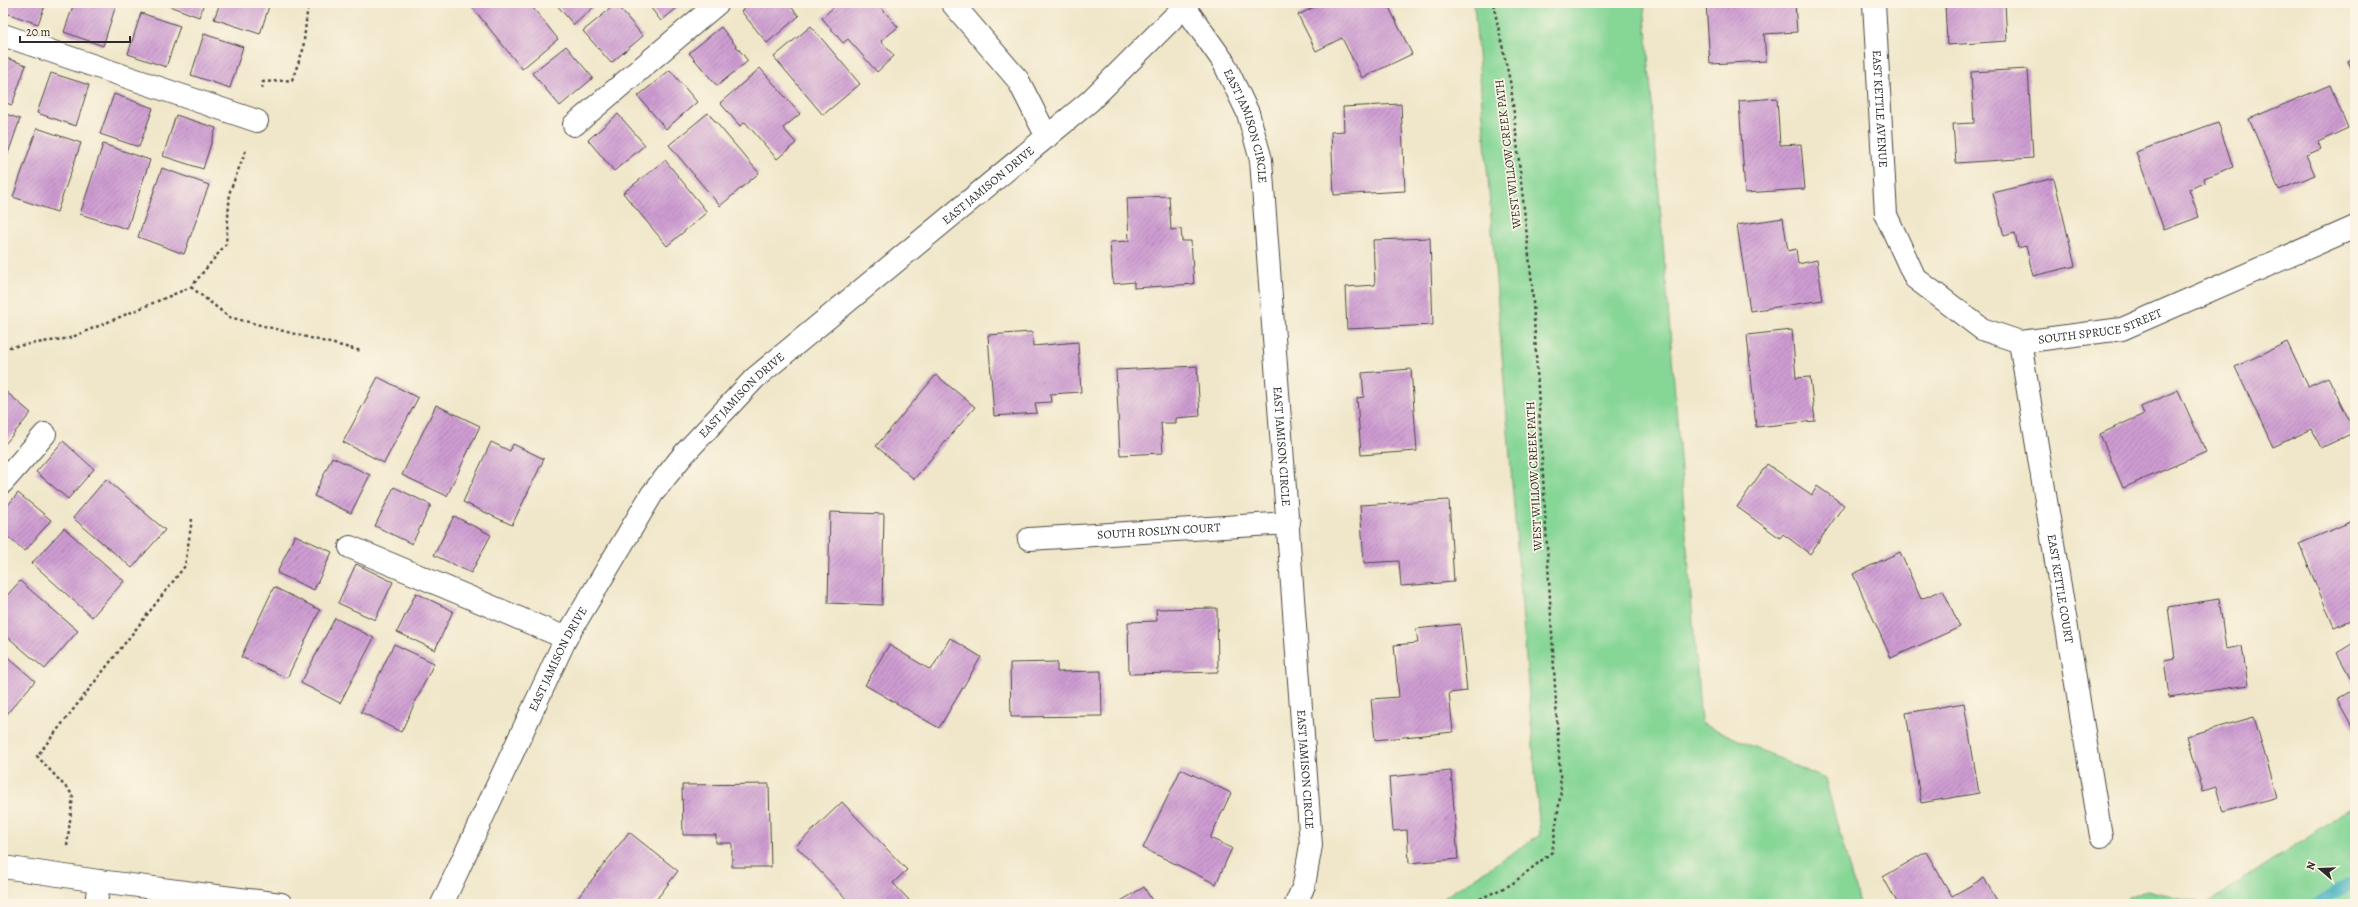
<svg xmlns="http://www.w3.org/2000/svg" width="2358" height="907" font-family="Alegreya,serif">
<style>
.green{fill:#86d696;stroke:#588060}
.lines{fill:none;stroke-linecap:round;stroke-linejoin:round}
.stream{stroke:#41afbe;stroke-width:11}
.building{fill:url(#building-hatch)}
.minor-casing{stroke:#494743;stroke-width:24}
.path{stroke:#494743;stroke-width:2.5;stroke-dasharray:3 3;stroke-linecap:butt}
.minor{stroke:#fff;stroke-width:22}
.labels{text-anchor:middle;stroke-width:3.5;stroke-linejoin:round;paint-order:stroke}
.street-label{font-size:12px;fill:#2b2b2b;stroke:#fcf5e5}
</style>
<defs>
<pattern id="building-hatch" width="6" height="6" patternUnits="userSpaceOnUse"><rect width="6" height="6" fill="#ce9cd2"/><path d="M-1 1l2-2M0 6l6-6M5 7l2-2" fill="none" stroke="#a77fab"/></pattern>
</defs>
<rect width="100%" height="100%" fill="#fcf5e5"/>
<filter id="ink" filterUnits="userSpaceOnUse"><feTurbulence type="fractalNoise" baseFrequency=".025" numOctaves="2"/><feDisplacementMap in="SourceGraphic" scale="8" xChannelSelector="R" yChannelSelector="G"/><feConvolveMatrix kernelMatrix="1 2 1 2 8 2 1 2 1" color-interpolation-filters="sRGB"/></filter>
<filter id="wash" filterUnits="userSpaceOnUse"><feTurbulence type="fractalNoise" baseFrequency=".012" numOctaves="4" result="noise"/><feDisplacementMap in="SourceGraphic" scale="16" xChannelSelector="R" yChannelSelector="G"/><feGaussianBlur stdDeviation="0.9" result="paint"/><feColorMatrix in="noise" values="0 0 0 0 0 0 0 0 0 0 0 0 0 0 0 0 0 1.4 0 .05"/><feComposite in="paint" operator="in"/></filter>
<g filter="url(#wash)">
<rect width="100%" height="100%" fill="#f0e7ca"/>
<path class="green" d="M 1474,3 L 1644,3 L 1701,723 L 1825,779 L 1859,904 L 1434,904 L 1540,835 Z
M 2355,805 L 2355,904 L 2206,904 Z
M 2147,890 L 2206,904 L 2117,904 Z"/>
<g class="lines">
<path class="stream" d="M 2316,904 L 2355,881"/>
</g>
<g id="blocks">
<path class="building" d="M 3,3 L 46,3 L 38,24 L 3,12 Z
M 74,3 L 116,5 L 103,46 L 64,32 Z
M 161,3 L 204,3 L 199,17 Z
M 220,3 L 270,3 L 260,34 L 214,19 Z
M 477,3 L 529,3 L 558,39 L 522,69 L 472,7 Z
M 555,3 L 598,3 L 574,25 Z
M 647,3 L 683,3 L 661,21 Z
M 750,3 L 788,3 L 799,16 L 767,43 L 741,11 Z
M 838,3 L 877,3 L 898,27 L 881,41 L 894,56 L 877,72 L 848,39 L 843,43 L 822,18 Z
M 1323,3 L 1387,3 L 1412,54 L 1362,78 L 1342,38 L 1316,51 L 1298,15 Z
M 1706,3 L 1795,3 L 1797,32 L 1764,34 L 1766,61 L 1710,64 Z
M 1945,3 L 2005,3 L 2007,41 L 1947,45 Z
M 616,4 L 643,36 L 611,63 L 583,31 Z
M 141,13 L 180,26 L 166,67 L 128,54 Z
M 811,26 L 860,84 L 823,115 L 774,57 Z
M 721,27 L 748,61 L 717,86 L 689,53 Z
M 204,34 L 243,47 L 230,88 L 191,75 Z
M 566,46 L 593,78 L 560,106 L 532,73 Z
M 3,57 L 26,65 L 12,105 L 3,102 Z
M 2355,58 L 2355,77 L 2348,61 Z
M 760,68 L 800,114 L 783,128 L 796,143 L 777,159 L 745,122 L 740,126 L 720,103 Z
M 2028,69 L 2033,158 L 1956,163 L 1953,124 L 1974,123 L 1971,72 Z
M 670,70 L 697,102 L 666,129 L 638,96 Z
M 51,73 L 89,85 L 76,126 L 37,113 Z
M 2330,85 L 2348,128 L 2318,142 L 2321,149 L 2306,155 L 2315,175 L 2279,190 L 2249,119 Z
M 114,94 L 153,108 L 139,147 L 100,134 Z
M 1777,98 L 1780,145 L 1801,144 L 1805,189 L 1745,193 L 1739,101 Z
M 1401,104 L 1405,191 L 1334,195 L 1331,132 L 1344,131 L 1343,107 Z
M 3,113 L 20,119 L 3,168 Z
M 708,113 L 759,173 L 720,206 L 669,145 Z
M 618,114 L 645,145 L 614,171 L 588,140 Z
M 176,115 L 216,128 L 203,169 L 163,156 Z
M 2218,122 L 2233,167 L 2204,178 L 2205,183 L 2189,189 L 2199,217 L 2164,230 L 2136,152 Z
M 37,128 L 81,143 L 57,212 L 13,197 Z
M 103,144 L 150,160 L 127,229 L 80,214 Z
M 665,160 L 707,212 L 667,246 L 623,193 Z
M 162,168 L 209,185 L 184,254 L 138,237 Z
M 2054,178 L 2075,266 L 2033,276 L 2026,246 L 2018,248 L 2015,233 L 2004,236 L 1993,193 Z
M 1169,196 L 1171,230 L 1181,229 L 1182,241 L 1191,241 L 1194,284 L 1134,288 L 1134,282 L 1113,284 L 1110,242 L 1129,241 L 1127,198 Z
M 1783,218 L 1788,251 L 1796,249 L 1798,264 L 1817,260 L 1823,300 L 1750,311 L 1737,225 Z
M 1430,238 L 1433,325 L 1347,329 L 1345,287 L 1375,285 L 1373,240 Z
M 1792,330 L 1796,378 L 1810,377 L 1815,421 L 1756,427 L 1747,335 Z
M 1032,332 L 1033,346 L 1078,342 L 1081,392 L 1050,394 L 1051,402 L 1035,403 L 1037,413 L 994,416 L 988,335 Z
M 2287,342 L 2308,386 L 2328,377 L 2355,432 L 2321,448 L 2312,429 L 2273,447 L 2235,367 Z
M 1197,366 L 1200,416 L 1176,418 L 1176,423 L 1161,423 L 1163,453 L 1120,455 L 1116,370 Z
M 1411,369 L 1417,451 L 1361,455 L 1357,398 L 1364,397 L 1362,373 Z
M 936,375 L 975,407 L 914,479 L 876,446 Z
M 378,377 L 418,398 L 384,463 L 343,442 Z
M 3,389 L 31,413 L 5,444 L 3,442 Z
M 2178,390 L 2206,452 L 2123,488 L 2100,434 L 2144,414 L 2141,407 Z
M 436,405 L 480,426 L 447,496 L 402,475 Z
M 63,441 L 94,469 L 68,499 L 36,472 Z
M 491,442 L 510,451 L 513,444 L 544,459 L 512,525 L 463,502 Z
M 332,457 L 370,475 L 351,513 L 314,496 Z
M 1767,464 L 1812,495 L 1817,486 L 1844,505 L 1810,554 L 1783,534 L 1780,538 L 1737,507 Z
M 106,479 L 165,530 L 132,568 L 73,518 Z
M 394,487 L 431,505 L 412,544 L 375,526 Z
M 18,493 L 51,520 L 25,551 L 3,533 L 3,511 Z
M 1449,500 L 1454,582 L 1401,586 L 1399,561 L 1364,563 L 1360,505 Z
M 830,512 L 884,514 L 882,605 L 828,603 Z
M 454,516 L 491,535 L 471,573 L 434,555 Z
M 2355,520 L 2355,618 L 2334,627 L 2299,544 Z
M 64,528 L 124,581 L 92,617 L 32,563 Z
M 295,535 L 332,552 L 314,590 L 277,573 Z
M 1900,552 L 1921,599 L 1943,590 L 1960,627 L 1891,658 L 1853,574 Z
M 356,564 L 393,582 L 375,620 L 338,603 Z
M 20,581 L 78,631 L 45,669 L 3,633 L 3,600 Z
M 274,587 L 320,610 L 287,678 L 241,657 Z
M 416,593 L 453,611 L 435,650 L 397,632 Z
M 2219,599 L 2226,649 L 2242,646 L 2248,685 L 2169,697 L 2164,660 L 2175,658 L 2168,607 Z
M 1217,608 L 1218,672 L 1129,674 L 1128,622 L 1157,621 L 1156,609 Z
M 335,618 L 374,638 L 340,703 L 301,683 Z
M 1460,624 L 1467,691 L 1449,693 L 1453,732 L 1375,740 L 1371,699 L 1399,697 L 1394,645 L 1418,643 L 1416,629 Z
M 950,638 L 981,657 L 939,728 L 865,685 L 889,645 L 931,670 Z
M 2355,642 L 2355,686 L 2337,653 Z
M 394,644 L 434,663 L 401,732 L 361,712 Z
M 3,653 L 35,681 L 5,716 L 3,714 Z
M 1057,662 L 1057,672 L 1101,671 L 1102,716 L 1011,717 L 1010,663 Z
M 2355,689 L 2355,732 L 2337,699 Z
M 1964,703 L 1979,793 L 1921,803 L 1906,713 Z
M 2254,717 L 2277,797 L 2223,812 L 2216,787 L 2203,791 L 2187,736 Z
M 1181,769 L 1231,793 L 1210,838 L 1232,848 L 1216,884 L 1143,848 Z
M 1451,771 L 1458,859 L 1409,863 L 1407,830 L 1393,831 L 1389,777 Z
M 769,784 L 771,867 L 732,867 L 732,843 L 716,843 L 716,835 L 683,835 L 682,785 Z
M 842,802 L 907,870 L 893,883 L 909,900 L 905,904 L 851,904 L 796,846 Z
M 629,832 L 678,871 L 653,904 L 575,904 L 574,903 Z
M 1926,852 L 1952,896 L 1984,878 L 1999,904 L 1898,904 L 1883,877 Z
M 1144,887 L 1154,904 L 1116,904 Z"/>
</g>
</g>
<g filter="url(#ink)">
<use href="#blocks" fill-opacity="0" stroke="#494743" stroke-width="1"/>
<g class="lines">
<defs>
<g id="minor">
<path d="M 952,3 L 1018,80 L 1047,137"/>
<path id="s1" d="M 1874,3 L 1886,215 L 1915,278 L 1982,329 L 2020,342 L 2122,329 L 2355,227"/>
<path id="s2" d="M 1184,6 L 1223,61 L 1248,113 L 1261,160 L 1311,845 L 1304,885 L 1296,904"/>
<path d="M 3,35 L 257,121"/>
<path d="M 574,125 L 718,3"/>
<path id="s3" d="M 2020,342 L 2101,836"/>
<path d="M 3,482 L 45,434"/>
<path id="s4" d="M 1029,539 L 1289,523"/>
<path d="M 350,547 L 566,638"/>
<path d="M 3,867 L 99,881 L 281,904"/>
<path d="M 96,904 L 99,881"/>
<path id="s5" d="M 442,904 L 566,638 L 652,494 L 684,454 L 755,378 L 1090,101 L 1188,3"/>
</g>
</defs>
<use href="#minor" class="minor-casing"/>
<path class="path" d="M 262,89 L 263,82 L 292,80 L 303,50 L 308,3
M 191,287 L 229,317 L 361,351
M 3,348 L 70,338 L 191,287 L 226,244 L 230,191 L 246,150
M 67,846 L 73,795 L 37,756 L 185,566 L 192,519
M 1469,904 L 1512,884 L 1552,852 L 1561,791 L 1532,284 L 1511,86 L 1493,3"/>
<use href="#minor" class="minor"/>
</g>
</g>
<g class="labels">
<g class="street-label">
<text dy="4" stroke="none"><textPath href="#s1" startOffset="106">EAST KETTLE AVENUE</textPath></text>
<text dy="4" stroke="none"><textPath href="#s2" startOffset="137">EAST JAMISON CIRCLE</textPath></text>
<text transform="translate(1508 154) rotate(-97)" y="4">WEST WILLOW CREEK PATH</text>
<text dy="4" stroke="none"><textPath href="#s5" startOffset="919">EAST JAMISON DRIVE</textPath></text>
<text dy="4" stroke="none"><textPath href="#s1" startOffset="488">SOUTH SPRUCE STREET</textPath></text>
<text dy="4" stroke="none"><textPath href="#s5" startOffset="595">EAST JAMISON DRIVE</textPath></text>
<text dy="4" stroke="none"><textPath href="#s2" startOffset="461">EAST JAMISON CIRCLE</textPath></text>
<text transform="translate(1534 476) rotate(-93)" y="4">WEST WILLOW CREEK PATH</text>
<text dy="4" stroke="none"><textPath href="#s4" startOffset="130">SOUTH ROSLYN COURT</textPath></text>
<text dy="4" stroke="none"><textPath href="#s3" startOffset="250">EAST KETTLE COURT</textPath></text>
<text dy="4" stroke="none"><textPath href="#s5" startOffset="271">EAST JAMISON DRIVE</textPath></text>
<text dy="4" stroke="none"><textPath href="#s2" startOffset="785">EAST JAMISON CIRCLE</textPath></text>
</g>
</g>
<rect width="2358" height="907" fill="none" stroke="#fcf5e5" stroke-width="16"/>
<g transform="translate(2320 869) rotate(289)" stroke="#fcf5e5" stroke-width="3" paint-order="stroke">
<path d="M0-3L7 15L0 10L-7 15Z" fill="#2b2b2b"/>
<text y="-6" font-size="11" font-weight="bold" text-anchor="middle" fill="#2b2b2b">N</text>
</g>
<path d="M20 36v6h110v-6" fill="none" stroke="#2b2b2b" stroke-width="2"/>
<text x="26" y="36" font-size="12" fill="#2b2b2b" stroke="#fcf5e5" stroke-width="3" paint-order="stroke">20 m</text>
</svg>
